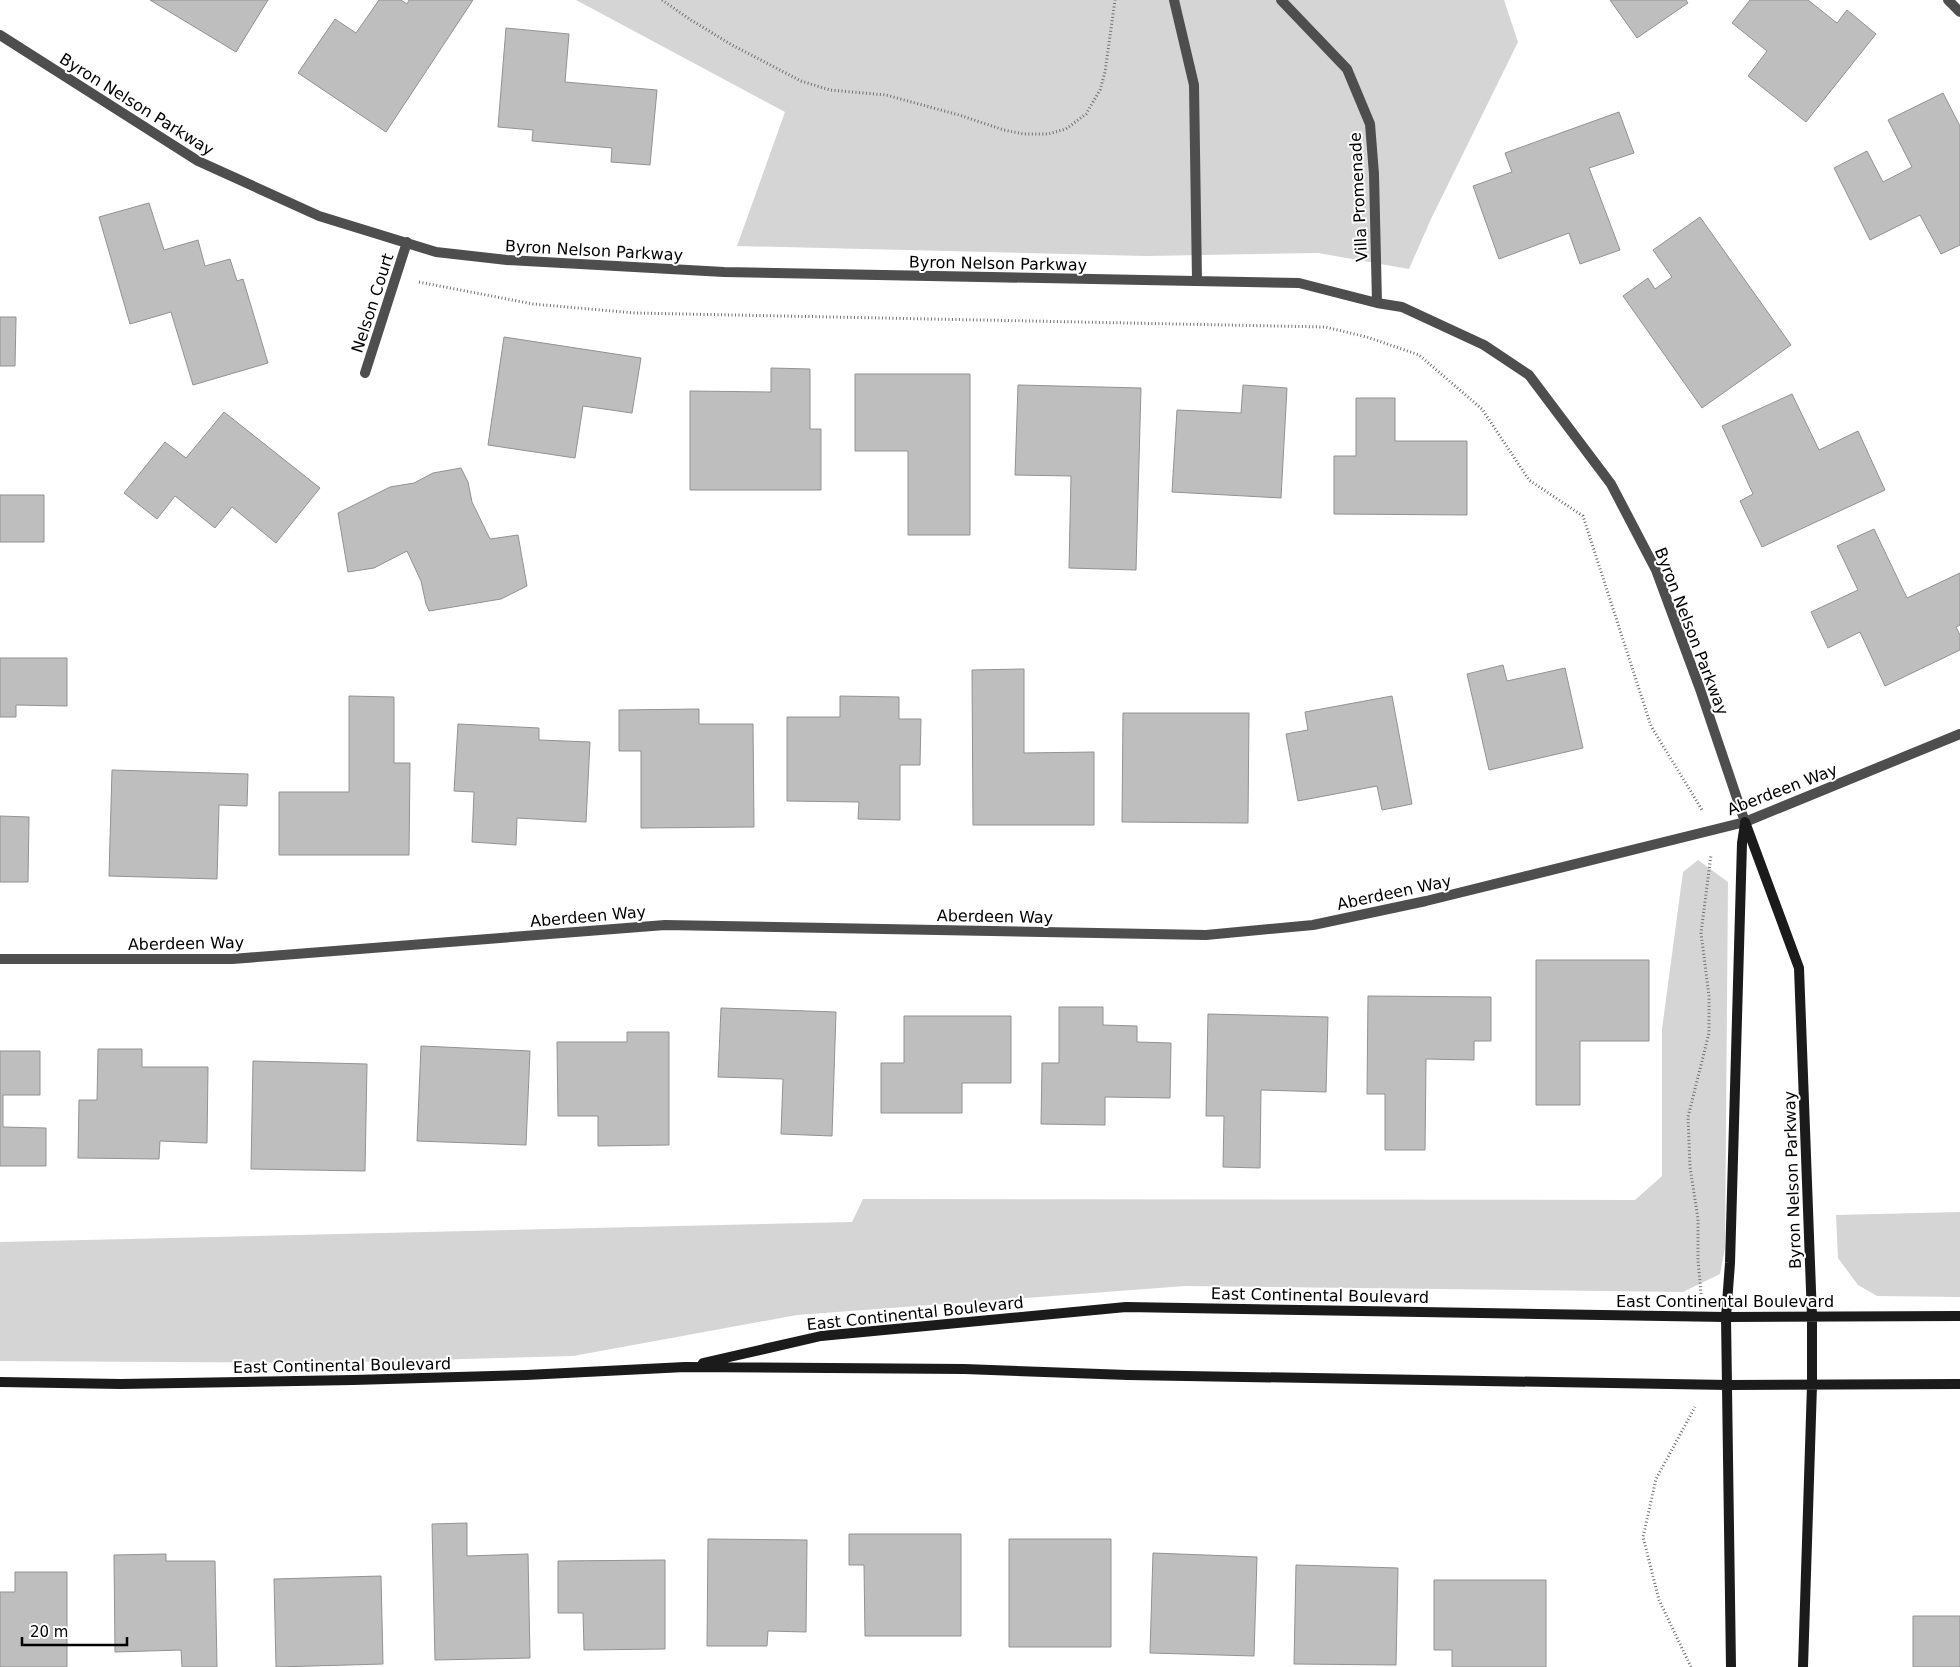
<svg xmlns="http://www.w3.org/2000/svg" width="1960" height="1667" font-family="'DejaVu Sans',sans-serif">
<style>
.green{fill:#d5d5d5}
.building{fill:#bebebe;stroke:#929292}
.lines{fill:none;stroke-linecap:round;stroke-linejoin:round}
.path{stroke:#707070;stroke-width:3;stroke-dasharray:1 2.5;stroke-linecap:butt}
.street{stroke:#4e4e4e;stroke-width:10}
.secondary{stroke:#1b1b1b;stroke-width:10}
.labels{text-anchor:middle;stroke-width:4;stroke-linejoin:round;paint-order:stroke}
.street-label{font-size:16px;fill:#000;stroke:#fff}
</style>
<rect width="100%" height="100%" fill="#fff"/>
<path class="green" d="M 576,0 L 1504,0 L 1518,42 L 1431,219 L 1409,269 L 1318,253 L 1146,256 L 737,246 L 785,112 Z
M 1698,860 L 1728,882 L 1725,1248 L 1720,1274 L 1683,1292 L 1185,1286 L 797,1315 L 573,1356 L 320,1363 L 0,1361 L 0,1242 L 852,1222 L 863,1199 L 1635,1200 L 1662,1176 L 1662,1029 L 1683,872 Z
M 1960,1212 L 1960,1297 L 1877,1296 L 1858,1285 L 1838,1258 L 1836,1215 Z"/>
<path class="building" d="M 150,0 L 268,0 L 236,52 Z
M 379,0 L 401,0 L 407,4 L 409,0 L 473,0 L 386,132 L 298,73 L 335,19 L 356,33 Z
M 1610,0 L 1686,0 L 1688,3 L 1637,38 Z
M 1750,0 L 1808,0 L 1837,23 L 1847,10 L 1876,34 L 1806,122 L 1748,76 L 1767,51 L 1732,23 Z
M 506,28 L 569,34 L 565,82 L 657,90 L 650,165 L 611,162 L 612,148 L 532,141 L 533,130 L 498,127 Z
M 1943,93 L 1960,126 L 1960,245 L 1941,254 L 1920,215 L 1870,240 L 1834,168 L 1867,151 L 1883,182 L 1912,167 L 1888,120 Z
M 1619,112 L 1634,153 L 1589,168 L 1620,250 L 1580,264 L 1569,233 L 1499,259 L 1473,186 L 1512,172 L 1505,153 Z
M 149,203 L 164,250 L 198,240 L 205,266 L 230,259 L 237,281 L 243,279 L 268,363 L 193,385 L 171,312 L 130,324 L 99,217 Z
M 1700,217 L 1791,345 L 1702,408 L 1623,296 L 1648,278 L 1655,289 L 1672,277 L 1653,250 Z
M 0,317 L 16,317 L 15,366 L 0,366 Z
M 504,337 L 641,358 L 632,413 L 583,406 L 575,458 L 488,445 Z
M 771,368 L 810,369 L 810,429 L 821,429 L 821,490 L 690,490 L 690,391 L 771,392 Z
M 855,374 L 970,374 L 970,535 L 908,535 L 908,451 L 855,451 Z
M 1018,385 L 1141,388 L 1136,570 L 1069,568 L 1071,476 L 1015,475 Z
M 1243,385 L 1287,388 L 1281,498 L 1172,492 L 1177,410 L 1241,413 Z
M 1792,394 L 1819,450 L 1858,431 L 1885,490 L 1762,547 L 1740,501 L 1753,494 L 1722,426 Z
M 1356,398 L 1395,398 L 1395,441 L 1467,441 L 1467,515 L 1334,514 L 1334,456 L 1356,456 Z
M 224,412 L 320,488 L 276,543 L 232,507 L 215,528 L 175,496 L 157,519 L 124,493 L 165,442 L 186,458 Z
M 461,468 L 468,482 L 472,502 L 490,539 L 518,535 L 527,586 L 501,599 L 429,611 L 426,604 L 421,581 L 407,551 L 374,568 L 348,572 L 338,513 L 390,487 L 414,483 L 433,473 Z
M 0,495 L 44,495 L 44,542 L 0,542 Z
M 1874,529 L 1907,598 L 1960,573 L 1960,625 L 1956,627 L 1960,635 L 1960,650 L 1885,686 L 1860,632 L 1828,648 L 1811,612 L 1858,590 L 1837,546 Z
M 0,658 L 67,658 L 67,706 L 16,705 L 16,717 L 0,717 Z
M 1503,665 L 1507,681 L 1565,668 L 1583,748 L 1489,770 L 1467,674 Z
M 1024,669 L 1024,753 L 1094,752 L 1094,825 L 973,825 L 972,670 Z
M 349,696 L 394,697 L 394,763 L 410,763 L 409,855 L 279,855 L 279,792 L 349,792 Z
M 840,696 L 899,697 L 899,719 L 921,719 L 920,765 L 900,765 L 900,820 L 858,819 L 859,802 L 787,801 L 787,717 L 840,717 Z
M 1392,696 L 1412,804 L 1382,810 L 1377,786 L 1298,801 L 1286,734 L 1308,730 L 1305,712 Z
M 699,709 L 699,724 L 753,724 L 754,827 L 641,828 L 641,751 L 619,751 L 619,710 Z
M 1123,713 L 1249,713 L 1248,823 L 1122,822 Z
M 458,724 L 539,728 L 539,740 L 590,742 L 586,822 L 517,818 L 516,845 L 472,842 L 474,792 L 454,791 Z
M 112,770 L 248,774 L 247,806 L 219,805 L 217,879 L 109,876 Z
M 0,816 L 29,817 L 28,882 L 0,882 Z
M 1536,960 L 1649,960 L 1649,1041 L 1580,1041 L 1580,1105 L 1536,1105 Z
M 1368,996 L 1491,997 L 1491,1041 L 1474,1041 L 1474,1060 L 1426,1059 L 1425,1150 L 1385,1150 L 1385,1094 L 1367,1094 Z
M 1059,1007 L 1103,1007 L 1103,1025 L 1137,1026 L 1137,1042 L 1171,1043 L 1170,1098 L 1105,1097 L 1105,1125 L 1041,1124 L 1042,1063 L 1059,1063 Z
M 721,1008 L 836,1012 L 832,1136 L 781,1134 L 783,1079 L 718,1077 Z
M 1208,1014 L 1328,1017 L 1326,1092 L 1261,1090 L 1260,1168 L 1223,1167 L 1224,1116 L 1206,1116 Z
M 904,1016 L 1011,1016 L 1011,1083 L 962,1083 L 962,1113 L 881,1113 L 881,1063 L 904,1063 Z
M 627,1032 L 669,1032 L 669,1145 L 598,1146 L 598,1116 L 558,1116 L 557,1042 L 627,1042 Z
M 421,1046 L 530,1051 L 526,1145 L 417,1141 Z
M 98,1049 L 142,1049 L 142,1067 L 208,1067 L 207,1143 L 160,1141 L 159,1159 L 78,1158 L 79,1100 L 97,1100 Z
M 0,1051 L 40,1051 L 40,1095 L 3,1095 L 3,1127 L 46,1128 L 46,1166 L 0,1166 Z
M 253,1061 L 367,1064 L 365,1171 L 251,1169 Z
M 467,1523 L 467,1556 L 528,1554 L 530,1658 L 435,1660 L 432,1524 Z
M 849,1534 L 961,1534 L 961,1636 L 865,1636 L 864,1565 L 849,1565 Z
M 708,1539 L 807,1540 L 806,1632 L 768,1631 L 767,1646 L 707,1646 Z
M 1009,1539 L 1111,1539 L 1111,1647 L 1009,1647 Z
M 1153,1553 L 1257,1557 L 1254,1656 L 1150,1653 Z
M 166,1554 L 166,1561 L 215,1561 L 217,1667 L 182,1667 L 181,1650 L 115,1652 L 114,1555 Z
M 665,1560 L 665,1649 L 584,1650 L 583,1613 L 558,1613 L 558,1561 Z
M 1296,1565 L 1398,1568 L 1396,1665 L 1294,1664 Z
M 15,1572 L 67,1572 L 67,1667 L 0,1667 L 0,1592 L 15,1592 Z
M 381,1576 L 383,1664 L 276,1667 L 274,1579 Z
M 1434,1580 L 1546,1580 L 1546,1667 L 1452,1667 L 1452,1650 L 1434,1650 Z
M 1913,1616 L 1960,1616 L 1960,1667 L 1913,1667 Z"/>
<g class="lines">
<path class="path" d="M 662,0 L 691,20 L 732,45 L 801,81 L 830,90 L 886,95 L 959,115 L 1004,130 L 1024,134 L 1048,134 L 1066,129 L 1086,114 L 1100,90 L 1105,72 L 1115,0
M 419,282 L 533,304 L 635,313 L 1325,327 L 1367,337 L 1419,355 L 1482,409 L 1529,480 L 1583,516 L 1651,726 L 1702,810
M 1701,1294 L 1698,1260 L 1698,1219 L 1690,1167 L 1688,1117 L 1709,1033 L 1709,996 L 1701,933 L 1711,855
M 1691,1667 L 1659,1600 L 1643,1537 L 1656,1479 L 1695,1407"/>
<path class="street" d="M 1174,0 L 1194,85 L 1197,281
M 1281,0 L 1347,69 L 1370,124 L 1374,174 L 1377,303
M 1948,0 L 1960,12
M 0,35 L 198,161 L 319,216 L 436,252 L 507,260 L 724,272 L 1299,283 L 1377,303 L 1402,307 L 1484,345 L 1529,375 L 1611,484 L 1656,570 L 1700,689 L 1745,822
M 365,373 L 407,242
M 0,959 L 232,959 L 665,925 L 1206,935 L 1313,925 L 1426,901 L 1745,822 L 1960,734"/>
<path class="secondary" d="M 1745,822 L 1799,968 L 1812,1317 L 1812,1385 L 1803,1667
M 703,1363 L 821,1336 L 1126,1307 L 1726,1317 L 1960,1316
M 0,1382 L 121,1384 L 353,1380 L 526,1375 L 685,1367 L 964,1369 L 1128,1375 L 1728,1385 L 1960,1384
M 1731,1667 L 1726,1317 L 1730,1263 L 1742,843 L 1745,824"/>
</g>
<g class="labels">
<g class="street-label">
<text transform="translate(137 104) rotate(32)" y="6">Byron Nelson Parkway</text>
<text transform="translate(1358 197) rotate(-93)" y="6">Villa Promenade</text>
<text transform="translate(594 250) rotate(3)" y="6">Byron Nelson Parkway</text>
<text transform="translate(998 263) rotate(1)" y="6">Byron Nelson Parkway</text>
<text transform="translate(372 303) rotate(-72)" y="6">Nelson Court</text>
<text transform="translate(1692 631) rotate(69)" y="6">Byron Nelson Parkway</text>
<text transform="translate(1782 789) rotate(-21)" y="6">Aberdeen Way</text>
<text transform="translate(1394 892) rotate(-12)" y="6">Aberdeen Way</text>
<text transform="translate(588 916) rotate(-5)" y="6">Aberdeen Way</text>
<text transform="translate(995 916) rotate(1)" y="6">Aberdeen Way</text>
<text transform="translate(186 943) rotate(-1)" y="6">Aberdeen Way</text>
<text transform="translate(1792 1180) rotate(-92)" y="6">Byron Nelson Parkway</text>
<text transform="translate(1320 1295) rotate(1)" y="6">East Continental Boulevard</text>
<text x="1725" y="1307">East Continental Boulevard</text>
<text transform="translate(915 1313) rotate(-6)" y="6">East Continental Boulevard</text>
<text transform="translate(342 1365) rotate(-1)" y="6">East Continental Boulevard</text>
</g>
</g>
<path d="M22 1637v8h105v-8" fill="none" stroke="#000000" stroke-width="2.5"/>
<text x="30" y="1637" font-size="15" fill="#000000" stroke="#ffffff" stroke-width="4" paint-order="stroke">20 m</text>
</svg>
